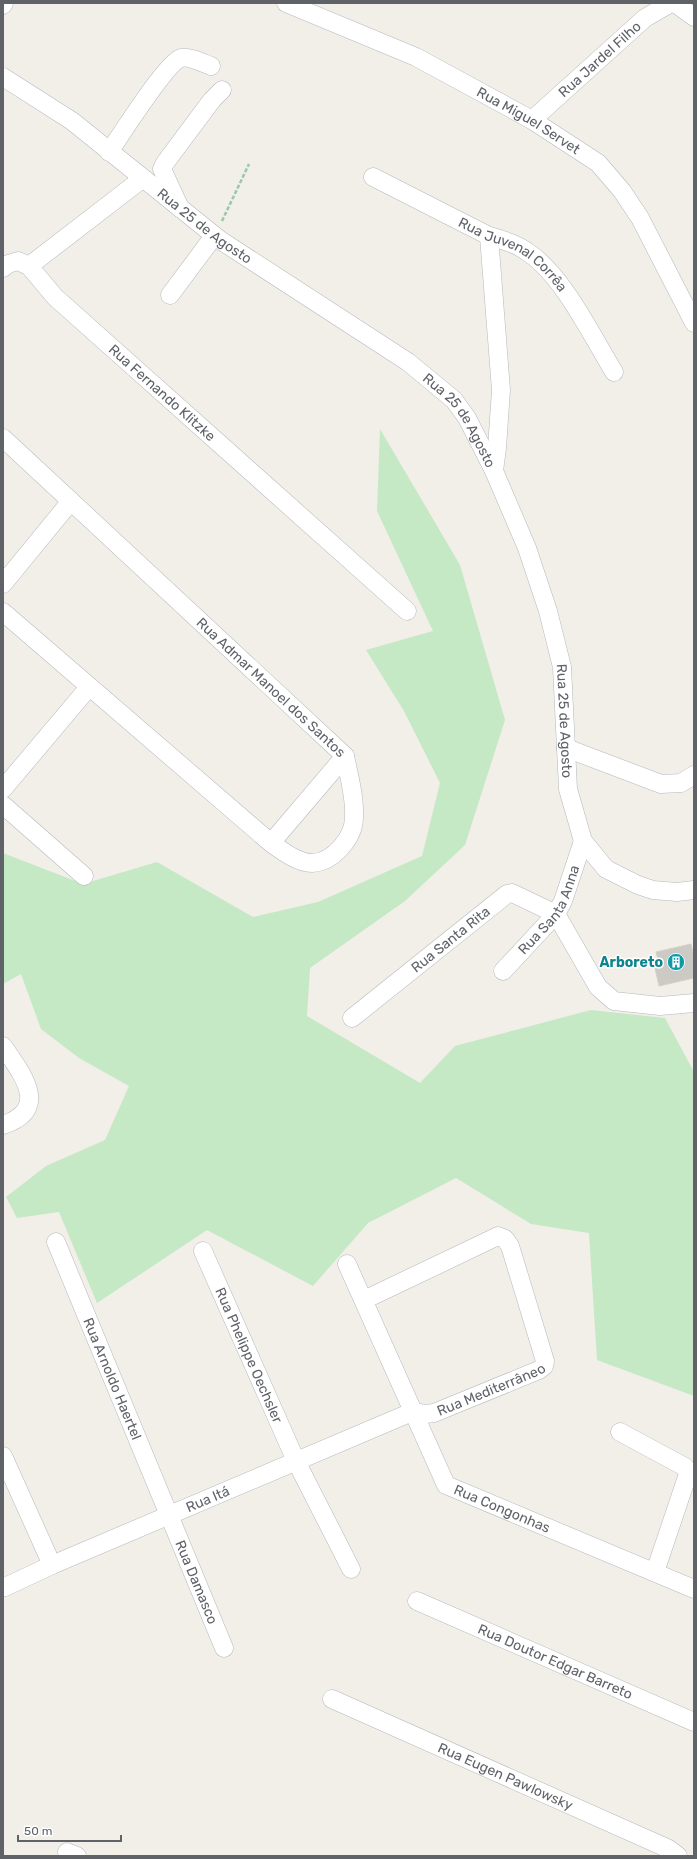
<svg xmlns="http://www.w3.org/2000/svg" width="697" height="1859" font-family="Rubik,sans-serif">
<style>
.green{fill:#c5e8c5}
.building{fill:#cccac5;stroke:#d6d1c6}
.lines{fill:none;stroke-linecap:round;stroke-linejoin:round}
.minor-casing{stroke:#b5b8bc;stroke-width:19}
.path{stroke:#9cc7a9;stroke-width:2.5;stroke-dasharray:4 2;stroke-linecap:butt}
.minor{stroke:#fff;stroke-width:18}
.labels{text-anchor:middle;stroke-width:3;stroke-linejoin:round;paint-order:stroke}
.street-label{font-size:14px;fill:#5f6368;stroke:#fff}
.culture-label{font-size:14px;font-weight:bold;fill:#0d838f;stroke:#fff;text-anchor:end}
</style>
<rect width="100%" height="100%" fill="#f1efe8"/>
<path class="green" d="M 380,429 L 460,565 L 505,720 L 465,845 L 405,901 L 310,968 L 307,1016 L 420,1083 L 455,1046 L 591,1010 L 665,1018 L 694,1072 L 694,1396 L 597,1360 L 589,1233 L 531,1224 L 456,1178 L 368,1223 L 313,1286 L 207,1230 L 97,1303 L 59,1212 L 17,1218 L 6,1197 L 46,1166 L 105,1140 L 129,1086 L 79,1058 L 41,1029 L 21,974 L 3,984 L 3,853 L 83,884 L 157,862 L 253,917 L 318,902 L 422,856 L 440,783 L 404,711 L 366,650 L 433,631 L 377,511 Z"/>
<path class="building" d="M 691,944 L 694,957 L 694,978 L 659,986 L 655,968 L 660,967 L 656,952 Z"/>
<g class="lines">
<defs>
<g id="minor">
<path id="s1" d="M 286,3 L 416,57 L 532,120 L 598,163 L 622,191 L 640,218 L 694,323"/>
<path d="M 675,3 L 694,17"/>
<path d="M 3,5 L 4,3"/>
<path id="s2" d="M 3,77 L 72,121 L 220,240 L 408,362 L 454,400 L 467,418 L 494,471 L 527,548 L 548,611 L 562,667 L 568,789 L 583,841 L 606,869 L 638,885 L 653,890 L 677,892 L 694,890"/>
<path id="s3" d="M 532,120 L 645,18 L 671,3"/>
<path d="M 109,152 C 121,135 166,63 181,58 C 189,56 203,63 211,66"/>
<path id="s4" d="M 373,177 L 489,236 C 503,240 517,244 529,253 C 563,276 592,336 614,372"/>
<path d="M 180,208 L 162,169 L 165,163 L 212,100 L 222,90"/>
<path d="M 489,236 L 501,390 L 497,448 L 494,471"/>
<path d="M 29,266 L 142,179"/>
<path id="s5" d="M 3,268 L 8,264 L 18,261 L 29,266 L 55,297 L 407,611"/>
<path d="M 170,295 L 214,236"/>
<path id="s6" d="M 3,438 L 345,756 C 349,776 355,797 354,817 C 354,837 334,862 312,863 C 298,863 282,851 271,843 L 3,612"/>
<path d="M 3,584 L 71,501"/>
<path d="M 566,748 L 661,784 L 681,783 L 694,775"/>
<path d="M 3,789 L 89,687"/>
<path d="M 3,805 L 84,876"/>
<path d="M 271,843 L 345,756"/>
<path id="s7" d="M 503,971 L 556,914 L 563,901 L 583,841"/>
<path id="s8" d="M 352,1018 L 507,894 L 512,893 L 556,914 L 598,987 L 614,1001 L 660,1006 L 694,1003"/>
<path d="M 3,1046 C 22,1074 51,1109 3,1125"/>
<path id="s9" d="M 56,1242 L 224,1648"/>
<path id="s10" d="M 203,1251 L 296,1461 L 351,1569"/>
<path id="s11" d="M 347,1264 L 446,1485 L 694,1589"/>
<path d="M 620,1432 L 685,1467 L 688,1474 L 655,1572"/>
<path d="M 3,1456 L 52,1565"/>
<path id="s12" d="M 5,1587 L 52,1565 L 412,1412 L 425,1414 L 434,1413 L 539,1370 L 544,1366 L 545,1361 L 510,1246 L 505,1239 L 498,1236 L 364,1300"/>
<path id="s13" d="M 417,1601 L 694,1722"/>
<path id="s14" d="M 332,1699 L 669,1849 L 678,1856"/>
<path d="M 67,1852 L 77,1856"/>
</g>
</defs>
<use href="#minor" class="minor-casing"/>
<path class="path" d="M 222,221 L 249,164"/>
<use href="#minor" class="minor"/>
</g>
<defs>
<symbol id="building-disc" viewBox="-11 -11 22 22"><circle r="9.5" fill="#0f9aa8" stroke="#fff"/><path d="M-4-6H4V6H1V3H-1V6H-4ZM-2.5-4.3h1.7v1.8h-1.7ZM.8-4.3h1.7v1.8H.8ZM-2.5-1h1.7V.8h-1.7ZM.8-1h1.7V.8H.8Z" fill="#fff"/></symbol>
</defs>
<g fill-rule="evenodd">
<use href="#building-disc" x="666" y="952" width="20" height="20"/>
</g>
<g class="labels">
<g class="street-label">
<text dy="5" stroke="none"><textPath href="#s3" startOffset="91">Rua Jardel Filho</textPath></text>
<text dy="5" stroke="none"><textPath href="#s1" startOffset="270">Rua Miguel Servet</textPath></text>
<text dy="5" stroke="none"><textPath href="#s2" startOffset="251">Rua 25 de Agosto</textPath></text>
<text dy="5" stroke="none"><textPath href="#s4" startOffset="161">Rua Juvenal Corrêa</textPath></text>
<text dy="5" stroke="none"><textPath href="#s5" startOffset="213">Rua Fernando Klitzke</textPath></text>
<text dy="5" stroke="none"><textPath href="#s2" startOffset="575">Rua 25 de Agosto</textPath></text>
<text dy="5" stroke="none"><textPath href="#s6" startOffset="366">Rua Admar Manoel dos Santos</textPath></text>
<text dy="5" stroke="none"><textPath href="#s2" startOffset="899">Rua 25 de Agosto</textPath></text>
<text dy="5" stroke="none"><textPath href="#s7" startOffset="78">Rua Santa Anna</textPath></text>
<text dy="5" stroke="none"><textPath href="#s8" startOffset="126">Rua Santa Rita</textPath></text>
<text dy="5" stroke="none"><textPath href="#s10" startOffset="114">Rua Phelippe Oechsler</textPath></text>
<text dy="5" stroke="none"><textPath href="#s9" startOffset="148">Rua Arnoldo Haertel</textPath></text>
<text dy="5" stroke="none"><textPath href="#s12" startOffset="527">Rua Mediterrâneo</textPath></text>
<text dy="5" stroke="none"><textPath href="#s12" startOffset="221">Rua Itá</textPath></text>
<text dy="5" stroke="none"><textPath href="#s11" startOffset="303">Rua Congonhas</textPath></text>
<text dy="5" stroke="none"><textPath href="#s9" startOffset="368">Rua Damasco</textPath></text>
<text dy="5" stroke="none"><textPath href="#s13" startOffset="151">Rua Doutor Edgar Barreto</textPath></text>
<text dy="5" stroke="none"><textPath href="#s14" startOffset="190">Rua Eugen Pawlowsky</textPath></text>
</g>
<g class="culture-label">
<text x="663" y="967">Arboreto</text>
</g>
</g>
<rect width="697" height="1859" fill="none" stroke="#5f6368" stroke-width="8"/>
<path d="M18 1835v6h103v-6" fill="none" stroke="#5f6368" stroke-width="2"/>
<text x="24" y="1835" font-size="12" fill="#5f6368" stroke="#ffffff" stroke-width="3" paint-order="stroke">50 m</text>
</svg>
